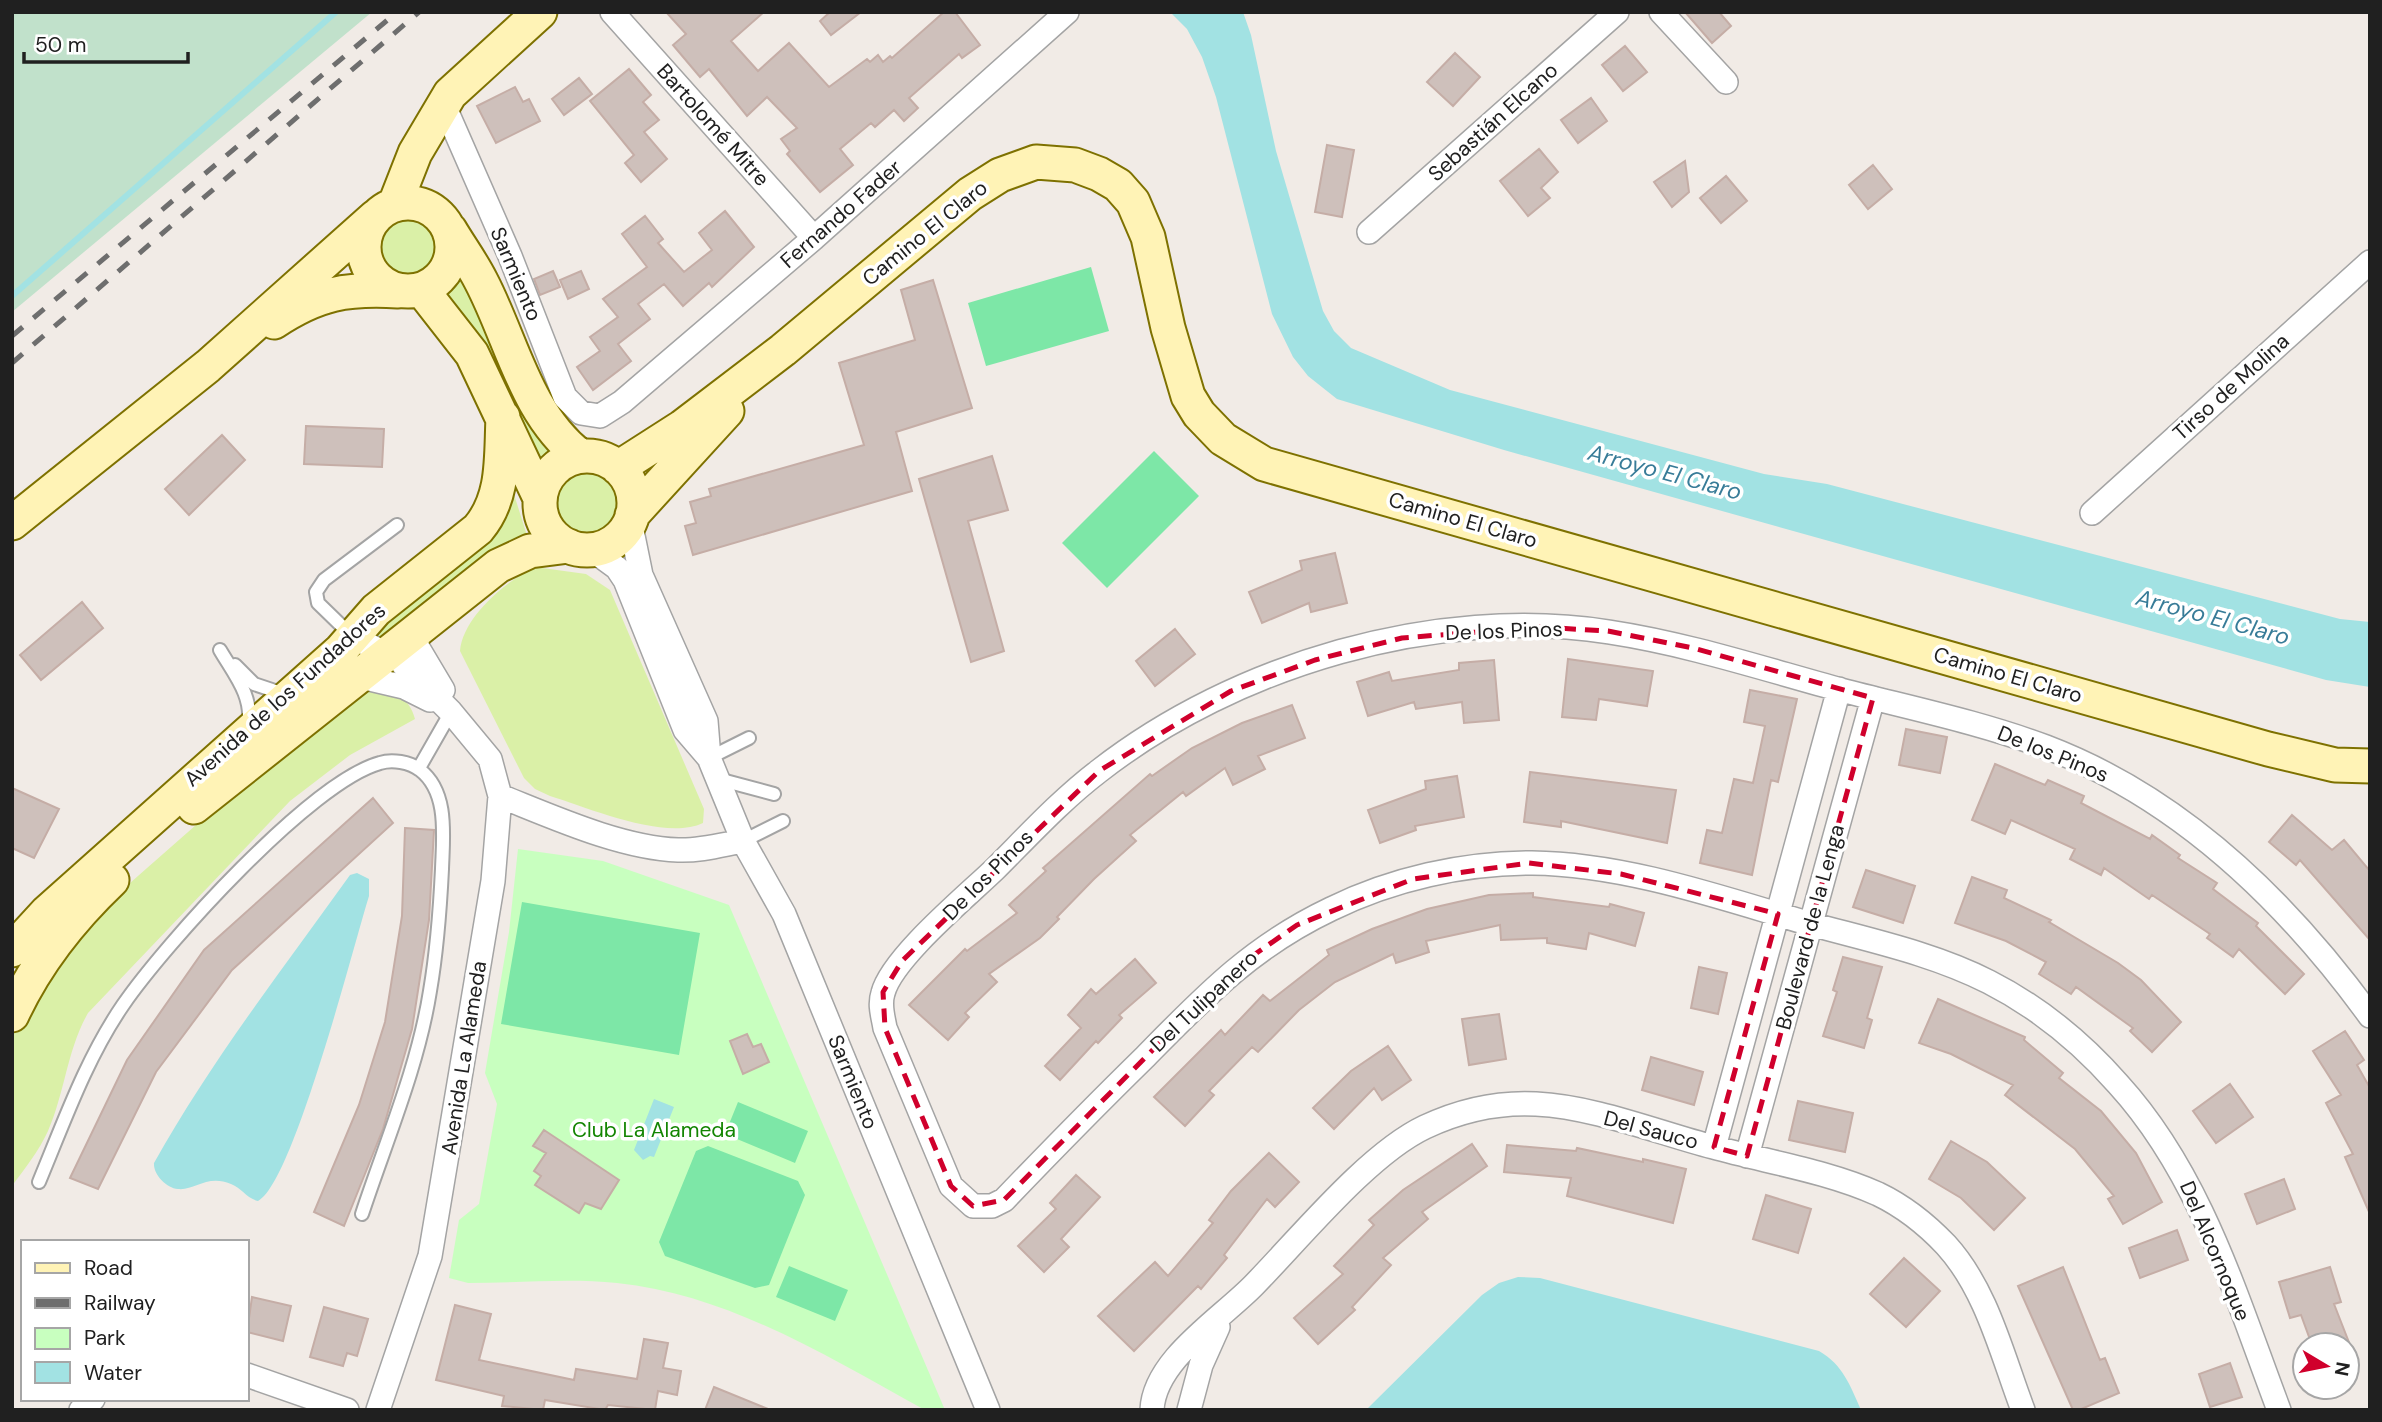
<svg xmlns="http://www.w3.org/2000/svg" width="2382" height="1422" font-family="'DM Sans',sans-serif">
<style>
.grass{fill:#daf0a7}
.wetland{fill:#c1e1cb}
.park{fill:#c8ffbf}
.pitch{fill:#7de7a7}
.water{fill:#a2e2e3}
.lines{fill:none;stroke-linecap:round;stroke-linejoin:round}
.stream{stroke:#a2e2e3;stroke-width:6}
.building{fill:#cec0bb;stroke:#c5ada6;stroke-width:2}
.lane-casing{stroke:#a4a4a4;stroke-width:16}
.street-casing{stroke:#a4a4a4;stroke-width:26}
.secondary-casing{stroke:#7e7100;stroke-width:37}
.lane{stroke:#fff;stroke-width:12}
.street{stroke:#fff;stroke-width:23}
.secondary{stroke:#fff3b6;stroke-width:33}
.rail{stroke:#6e6e6e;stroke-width:5;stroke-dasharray:14 14;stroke-linecap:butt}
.marked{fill:none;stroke:#d0002c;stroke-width:5;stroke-dasharray:14 9;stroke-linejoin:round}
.labels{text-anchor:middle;stroke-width:7;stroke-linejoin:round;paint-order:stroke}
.street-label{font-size:21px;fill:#202020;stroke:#fff}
.park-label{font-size:21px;fill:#138502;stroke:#fff}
.water-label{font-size:23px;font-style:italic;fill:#387c98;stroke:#fff}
</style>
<rect width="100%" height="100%" fill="#f1ebe6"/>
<path class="grass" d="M380 250a31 31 0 1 1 62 0a31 31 0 1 1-62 0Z
M 463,274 L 558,452 L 539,469 L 438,294 Z
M555 503a31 31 0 1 1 62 0a31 31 0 1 1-62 0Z
M 512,488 L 530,545 L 383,638 L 366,633 L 489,542 L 508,516 Z
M 535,567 L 586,574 L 610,590 L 704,809 L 703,823 C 665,841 589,808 550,796 L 535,789 L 524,778 L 460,651 C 463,617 506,581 535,567 Z
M 370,688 C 393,693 409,695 415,719 L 350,755 L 290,801 L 88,1013 C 67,1050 65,1092 48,1131 C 39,1151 25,1168 12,1186 L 12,1033 L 27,1003 L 97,912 L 313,722 Z"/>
<path class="wetland" d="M 17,12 L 372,12 L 12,312 L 12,14 Z"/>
<path class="park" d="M 518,849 L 603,861 L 729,905 L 945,1410 L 925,1410 C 828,1357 730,1295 617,1283 C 569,1278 517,1283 468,1283 L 449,1278 L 459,1220 L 479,1204 L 497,1104 L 485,1073 L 509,932 Z"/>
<path class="pitch" d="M 1091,267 L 1109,331 L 986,366 L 968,303 Z
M 1154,451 L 1199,496 L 1107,588 L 1062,543 Z
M 522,902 L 700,933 L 679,1055 L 501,1024 Z
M 738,1102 L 808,1131 L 795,1163 L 725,1134 Z
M 708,1146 L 798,1181 L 805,1195 L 769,1285 L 755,1288 L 665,1256 L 659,1242 L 696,1151 Z
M 789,1266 L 848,1290 L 835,1321 L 776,1297 Z"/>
<path class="water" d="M 1170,12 L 1243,12 L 1251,35 L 1276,151 L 1323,311 L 1334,331 L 1351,348 L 1450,390 L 1764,474 L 1827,484 L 2340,619 L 2370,622 L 2370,687 L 2326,680 L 1504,450 L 1337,399 L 1308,376 L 1293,357 L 1272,314 L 1216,97 L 1202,57 L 1187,29 Z
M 357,873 L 369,879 L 369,896 C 354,944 293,1184 258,1201 C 246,1198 242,1188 231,1184 C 207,1174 194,1191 178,1189 C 166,1188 153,1174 154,1163 C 211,1061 282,970 350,875 Z
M 654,1099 L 674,1107 L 654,1157 L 650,1156 L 643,1160 L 634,1150 Z
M 1518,1277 L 1540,1278 L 1819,1351 C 1843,1365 1850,1385 1861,1410 L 1366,1410 L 1482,1295 L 1499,1283 Z"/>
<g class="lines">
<path class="stream" d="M 12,296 L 336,12"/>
</g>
<path class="building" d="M 666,12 L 764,12 L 731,41 L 758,71 L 789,43 L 829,87 L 867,59 L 870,62 L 878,55 L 883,62 L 890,56 L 892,58 L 944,12 L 955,12 L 980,45 L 962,58 L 959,54 L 909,98 L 918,108 L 904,121 L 894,110 L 875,127 L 871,123 L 840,149 L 853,165 L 820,192 L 787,154 L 790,151 L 781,139 L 797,128 L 767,97 L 747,116 L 709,69 L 700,77 L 673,45 L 686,34 Z
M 830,12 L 861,12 L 831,35 L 820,21 Z
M 1685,12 L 1719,12 L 1731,26 L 1712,43 Z
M 1625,46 L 1647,72 L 1623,91 L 1602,65 Z
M 1455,53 L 1480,77 L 1453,106 L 1427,82 Z
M 629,69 L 651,95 L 643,102 L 659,120 L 644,132 L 667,159 L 641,182 L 625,163 L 634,155 L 590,101 Z
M 579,78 L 592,94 L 564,115 L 552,99 Z
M 515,87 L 523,102 L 529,99 L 540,121 L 496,143 L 477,106 Z
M 1591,98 L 1607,121 L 1578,143 L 1561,120 Z
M 1327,145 L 1354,150 L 1342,217 L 1315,212 Z
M 1539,149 L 1558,172 L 1541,188 L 1550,198 L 1528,216 L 1500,181 Z
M 1685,161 L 1689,192 L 1672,207 L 1654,182 Z
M 1873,165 L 1892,189 L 1868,209 L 1849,185 Z
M 1726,176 L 1747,201 L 1721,223 L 1700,198 Z
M 725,211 L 754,247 L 712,287 L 709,283 L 683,306 L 664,284 L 638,304 L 650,319 L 618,344 L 631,361 L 593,390 L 577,367 L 600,351 L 590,337 L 618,317 L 603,299 L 647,267 L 622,234 L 645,216 L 663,239 L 658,243 L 684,272 L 712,250 L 699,233 Z
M 553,271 L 560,287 L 540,295 L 534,279 Z
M 581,271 L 589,289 L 568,299 L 560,280 Z
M 933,280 L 972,408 L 896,432 L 912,491 L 693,555 L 685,526 L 696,523 L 690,502 L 711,496 L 709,489 L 864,445 L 839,363 L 915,340 L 901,290 Z
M 306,426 L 384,429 L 382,467 L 304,464 Z
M 222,435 L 245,460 L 189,515 L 165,489 Z
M 992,456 L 1008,510 L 968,521 L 1004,651 L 971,662 L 919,479 Z
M 1335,553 L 1347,603 L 1311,612 L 1309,603 L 1262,623 L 1249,592 L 1302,570 L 1300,561 Z
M 82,602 L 103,628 L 41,680 L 20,655 Z
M 1175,629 L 1195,654 L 1155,686 L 1136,661 Z
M 1568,659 L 1653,671 L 1647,706 L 1599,699 L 1596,720 L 1562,717 Z
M 1494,660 L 1499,720 L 1464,723 L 1462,702 L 1416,709 L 1414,702 L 1368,716 L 1357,682 L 1389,672 L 1392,681 L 1459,670 L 1459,663 Z
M 1750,690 L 1797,699 L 1778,782 L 1771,780 L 1752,875 L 1700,863 L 1707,830 L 1722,833 L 1734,779 L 1753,783 L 1765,726 L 1744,722 Z
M 1292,705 L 1305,738 L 1258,756 L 1265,769 L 1233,785 L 1225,768 L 1186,796 L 1183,792 L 1130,835 L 1136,841 L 1094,879 L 1057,917 L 1059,919 L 1040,938 L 989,974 L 997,982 L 965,1013 L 969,1017 L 948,1040 L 909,1005 L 965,949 L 967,951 L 1017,913 L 1009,905 L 1046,871 L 1043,868 L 1150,774 L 1152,776 L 1192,748 L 1242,723 Z
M 1906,729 L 1947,737 L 1940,773 L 1899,765 Z
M 1995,764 L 2045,785 L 2048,780 L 2084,796 L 2081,803 L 2150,839 L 2152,835 L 2180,855 L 2178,858 L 2217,883 L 2213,889 L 2258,923 L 2256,926 L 2304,974 L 2285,994 L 2239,949 L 2233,957 L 2207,938 L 2210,934 L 2152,895 L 2149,899 L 2104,868 L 2101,875 L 2070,859 L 2075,849 L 2011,820 L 2005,834 L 1972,820 Z
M 1530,772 L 1676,790 L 1667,843 L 1561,821 L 1561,827 L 1524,822 Z
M 1457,776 L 1464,817 L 1415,826 L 1416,830 L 1380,843 L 1368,810 L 1426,789 L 1425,781 Z
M 12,788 L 59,809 L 34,858 L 12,848 Z
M 373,798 L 393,823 L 232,970 L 156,1072 L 98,1189 L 70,1178 L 127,1060 L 204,950 Z
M 2292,815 L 2332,850 L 2344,840 L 2370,871 L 2370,940 L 2300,860 L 2296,865 L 2269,842 Z
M 405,828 L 434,830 L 429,920 L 412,1029 L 383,1129 L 344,1226 L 314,1212 L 359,1105 L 385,1022 L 402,916 Z
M 1866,870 L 1915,886 L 1903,923 L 1853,907 Z
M 1972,877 L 2007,890 L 2004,898 L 2051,920 L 2049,922 L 2118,963 L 2141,980 L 2181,1022 L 2152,1052 L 2130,1031 L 2133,1028 L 2076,987 L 2071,994 L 2039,974 L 2046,962 L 2006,941 L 1955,923 Z
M 1533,893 L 1533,897 L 1609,907 L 1610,904 L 1644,913 L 1635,946 L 1589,933 L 1586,949 L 1547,943 L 1547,938 L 1501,940 L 1500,925 L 1426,941 L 1429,952 L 1396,963 L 1393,954 L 1335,982 L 1299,1010 L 1258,1052 L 1252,1047 L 1209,1091 L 1214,1095 L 1185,1126 L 1154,1097 L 1221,1030 L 1225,1035 L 1263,995 L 1270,1001 L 1329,955 L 1327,950 L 1372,929 L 1427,909 L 1489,895 Z
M 1843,957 L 1882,967 L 1867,1018 L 1872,1020 L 1864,1048 L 1823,1036 L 1837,992 L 1833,990 Z
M 1135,959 L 1156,983 L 1119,1015 L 1122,1018 L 1098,1043 L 1096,1041 L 1060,1080 L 1045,1066 L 1081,1028 L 1068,1015 L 1091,989 L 1096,994 Z
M 1699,967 L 1727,973 L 1718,1014 L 1691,1008 Z
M 1938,999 L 2025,1037 L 2024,1040 L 2063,1073 L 2059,1078 L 2101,1111 L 2136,1153 L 2162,1202 L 2123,1224 L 2108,1199 L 2114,1196 L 2075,1149 L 2005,1095 L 2013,1085 L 1951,1054 L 1919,1043 Z
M 1499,1014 L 1506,1059 L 1469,1065 L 1462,1019 Z
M 2345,1031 L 2364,1060 L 2357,1065 L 2370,1088 L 2370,1214 L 2345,1157 L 2353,1154 L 2326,1103 L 2341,1095 L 2313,1051 Z
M 747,1034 L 753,1047 L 761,1044 L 769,1062 L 743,1074 L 730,1041 Z
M 1388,1046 L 1411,1080 L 1382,1100 L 1374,1088 L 1334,1129 L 1313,1108 L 1351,1071 Z
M 1651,1057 L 1703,1072 L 1694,1105 L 1642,1090 Z
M 2230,1084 L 2253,1117 L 2216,1143 L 2193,1111 Z
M 1798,1101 L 1853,1113 L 1845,1152 L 1789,1140 Z
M 544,1130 L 619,1180 L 601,1209 L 585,1203 L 579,1213 L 535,1185 L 541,1176 L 534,1171 L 546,1153 L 533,1146 Z
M 1951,1141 L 1987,1162 L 2025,1198 L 1994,1230 L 1961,1198 L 1929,1179 Z
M 1472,1144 L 1487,1166 L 1422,1212 L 1428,1219 L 1383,1258 L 1391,1265 L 1352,1307 L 1355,1310 L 1318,1344 L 1294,1318 L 1343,1274 L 1334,1266 L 1374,1225 L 1369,1220 L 1403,1190 Z
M 1507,1145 L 1576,1151 L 1577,1148 L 1643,1162 L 1643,1159 L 1686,1169 L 1673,1223 L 1567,1196 L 1571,1178 L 1504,1172 Z
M 1269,1153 L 1299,1182 L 1275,1207 L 1267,1199 L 1224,1255 L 1227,1258 L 1201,1289 L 1198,1286 L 1134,1351 L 1098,1316 L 1155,1262 L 1168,1276 L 1213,1223 L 1209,1220 L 1231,1191 Z
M 1076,1175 L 1100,1197 L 1061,1239 L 1069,1247 L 1044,1272 L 1018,1246 L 1056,1209 L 1050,1203 Z
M 2284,1179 L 2295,1209 L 2257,1224 L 2245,1194 Z
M 1766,1195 L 1811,1209 L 1798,1253 L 1753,1239 Z
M 2177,1230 L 2188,1260 L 2140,1278 L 2129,1248 Z
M 1904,1258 L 1940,1291 L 1906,1327 L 1870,1294 Z
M 2063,1267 L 2100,1360 L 2105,1358 L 2119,1393 L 2079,1410 L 2073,1410 L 2018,1286 Z
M 2330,1267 L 2341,1302 L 2334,1304 L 2350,1345 L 2312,1345 L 2301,1315 L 2290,1318 L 2279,1282 Z
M 252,1297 L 291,1306 L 283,1341 L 247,1332 Z
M 455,1305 L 491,1314 L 479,1360 L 574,1380 L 576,1369 L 637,1379 L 644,1339 L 668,1343 L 663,1368 L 681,1371 L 677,1395 L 658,1391 L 655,1410 L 608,1405 L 605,1410 L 545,1400 L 543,1410 L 502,1406 L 504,1396 L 436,1380 Z
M 324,1307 L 368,1319 L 357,1356 L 347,1353 L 343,1366 L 310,1357 Z
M 2230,1363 L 2242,1397 L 2210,1407 L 2199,1374 Z
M 714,1387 L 768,1409 L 768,1410 L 705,1410 Z"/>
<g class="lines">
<defs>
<path id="lane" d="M 353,637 L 318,603 L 316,592 L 324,580 L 397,525
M 220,650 C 234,674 254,697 248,726
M 235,665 L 254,684 L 284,694
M 709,758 L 749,738
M 419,768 L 451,712
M 718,779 L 774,794
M 743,841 L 783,821
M 39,1182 C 64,1122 86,1059 123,1005 C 165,944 311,782 380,763 C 392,759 410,762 420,770 C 449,792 443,837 442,869 C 440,910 437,950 430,991 C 418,1067 386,1141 362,1214"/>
<path id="street" d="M 612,12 L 814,238
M 1661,12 L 1726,82
M 443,103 L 510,256 L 565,397 L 581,413 L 600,416 L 622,402 L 814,238 L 1067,12
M 1369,232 L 1617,12
M 2092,513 L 2370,262
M 630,521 L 641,575 L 706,721 L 709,758 L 743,841 L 784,914 L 988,1410
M 591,549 L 617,568 L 625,580 L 685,730 L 709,758
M 414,630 L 418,648 L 443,690
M 353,637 L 400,661 L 451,712 L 490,759 L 500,796 L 493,881 L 430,1256 L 378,1410
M 357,676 L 404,687 L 430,700
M 500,796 C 553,817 621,848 678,850 C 700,851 721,845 743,841
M 1714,1147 L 1839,689
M 1747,1156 L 1873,698
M 247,1375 L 347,1410
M 81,1410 L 93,1399
M 1152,1410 C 1154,1360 1221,1319 1254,1285 C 1300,1238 1368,1154 1425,1127 C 1459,1111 1498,1102 1536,1104 C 1595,1107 1656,1132 1713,1147 C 1767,1162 1827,1171 1878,1194 C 1903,1206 1927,1225 1946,1245 C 1987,1290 2002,1355 2023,1410
M 1189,1410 L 1201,1365 L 1218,1327
M 2279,1410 C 2236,1297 2201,1175 2118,1084 C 2082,1043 2038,1007 1989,982 C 1932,953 1868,940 1807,923 C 1719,897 1624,864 1532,863 C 1463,863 1392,879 1331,909 C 1251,947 1204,997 1144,1058 C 1096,1105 1050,1152 1004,1200 L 992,1206 L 973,1206 L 951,1186 L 885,1028 C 883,1016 879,1005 883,993 C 892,958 967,896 995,869 C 1029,835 1061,800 1099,771 C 1235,665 1436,605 1609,632 C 1688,644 1764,669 1841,690 C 1910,708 1979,722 2046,747 C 2180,798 2287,902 2370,1016"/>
<path id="secondary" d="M364 247a44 44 0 1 1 88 0a44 44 0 1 1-88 0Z
M 395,204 L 415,153 L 450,94 L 540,12
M 450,230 C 460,247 472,263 481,281 C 512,340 525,413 580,456
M 422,290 L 472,354 L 540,498
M 274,322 C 318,293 347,288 398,291
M540 503a47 47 0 1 1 94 0a47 47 0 1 1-94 0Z
M 618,468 L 682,427 L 783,350 L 970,194 L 1000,175 L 1036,162 L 1075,165 L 1099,174 L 1118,185 L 1133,202 L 1148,237 L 1168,328 L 1188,396 L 1199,414 L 1223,439 L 1264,464 L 2268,749 L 2335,765 L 2370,766
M 632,515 L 727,411
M 12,523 L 208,366 L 375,217
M 194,807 L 498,566 L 530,551 L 569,546
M 12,950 L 47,912 L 341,650 L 376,610 L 478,529 C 505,497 501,457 503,417
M 12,1015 C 36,963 71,919 112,880"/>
</defs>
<use href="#lane" class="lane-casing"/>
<use href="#street" class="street-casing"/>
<use href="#secondary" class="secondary-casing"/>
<use href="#lane" class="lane"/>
<use href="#street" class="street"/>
<use href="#secondary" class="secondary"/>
<path class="rail" d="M 12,336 L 397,12
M 12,363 L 419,12"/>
</g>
<path class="marked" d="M 1539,627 L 1608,631 L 1693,648 L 1873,698 L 1747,1156 L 1714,1147 L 1778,914 L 1621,874 L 1529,863 L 1413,879 L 1297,925 L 1232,970 L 1004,1200 L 973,1206 L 951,1186 L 885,1028 L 883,992 L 902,961 L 1099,771 L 1231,691 L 1315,660 L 1402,638 Z"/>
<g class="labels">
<g class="street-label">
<text transform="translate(1493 122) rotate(-42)" y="7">Sebastián Elcano</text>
<text transform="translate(713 125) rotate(48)" y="7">Bartolomé Mitre</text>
<text transform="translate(841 214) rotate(-41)" y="7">Fernando Fader</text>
<text transform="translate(925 233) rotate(-39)" y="7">Camino El Claro</text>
<text transform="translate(516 274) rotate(67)" y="7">Sarmiento</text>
<text transform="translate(2231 387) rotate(-42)" y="7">Tirso de Molina</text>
<text transform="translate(1463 520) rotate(16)" y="7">Camino El Claro</text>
<text transform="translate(1504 631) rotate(-2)" y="7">De los Pinos</text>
<text transform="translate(2008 675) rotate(16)" y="7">Camino El Claro</text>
<text transform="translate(285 695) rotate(-42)" y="7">Avenida de los Fundadores</text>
<text transform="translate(2053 754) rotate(22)" y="7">De los Pinos</text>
<text transform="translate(988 875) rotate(-45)" y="7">De los Pinos</text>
<text transform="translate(1810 927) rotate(-75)" y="7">Boulevard de la Lenga</text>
<text transform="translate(1204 1001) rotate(-43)" y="7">Del Tulipanero</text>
<text transform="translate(464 1058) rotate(-81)" y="7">Avenida La Alameda</text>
<text transform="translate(853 1082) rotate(68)" y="7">Sarmiento</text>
<text transform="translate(1651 1130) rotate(15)" y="7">Del Sauco</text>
<text transform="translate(2215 1251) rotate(67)" y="7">Del Alcornoque</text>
</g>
<g class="park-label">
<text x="654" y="1137">Club La Alameda</text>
</g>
<g class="water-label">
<text transform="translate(1665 472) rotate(15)" y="8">Arroyo El Claro</text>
<text transform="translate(2213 617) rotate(15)" y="8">Arroyo El Claro</text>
</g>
</g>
<rect width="2382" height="1422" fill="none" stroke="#202020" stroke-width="28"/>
<rect x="21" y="1240" width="228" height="161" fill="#ffffff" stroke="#a6a6a6" stroke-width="2"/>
<rect x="35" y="1263" width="35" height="10" fill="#fff3b6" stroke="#a6a6a6" stroke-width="2"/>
<text x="84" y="1275" font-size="21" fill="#202020">Road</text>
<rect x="35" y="1298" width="35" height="10" fill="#6e6e6e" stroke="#a6a6a6" stroke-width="2"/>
<text x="84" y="1310" font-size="21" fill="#202020">Railway</text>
<rect x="35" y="1328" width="35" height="21" fill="#c8ffbf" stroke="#a6a6a6" stroke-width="2"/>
<text x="84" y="1345" font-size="21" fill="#202020">Park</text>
<rect x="35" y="1362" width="35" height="21" fill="#a2e2e3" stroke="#a6a6a6" stroke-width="2"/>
<text x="84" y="1380" font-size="21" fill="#202020">Water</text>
<g transform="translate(2326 1366) rotate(100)"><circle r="33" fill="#ffffff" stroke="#a6a6a6" stroke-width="2"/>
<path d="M0-5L12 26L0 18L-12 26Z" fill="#d0002c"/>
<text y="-10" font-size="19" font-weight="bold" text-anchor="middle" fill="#202020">N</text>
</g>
<path d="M24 52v10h164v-10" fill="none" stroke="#202020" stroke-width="3.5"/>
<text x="35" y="52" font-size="21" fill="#202020" stroke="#ffffff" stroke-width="5" paint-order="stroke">50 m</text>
</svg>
